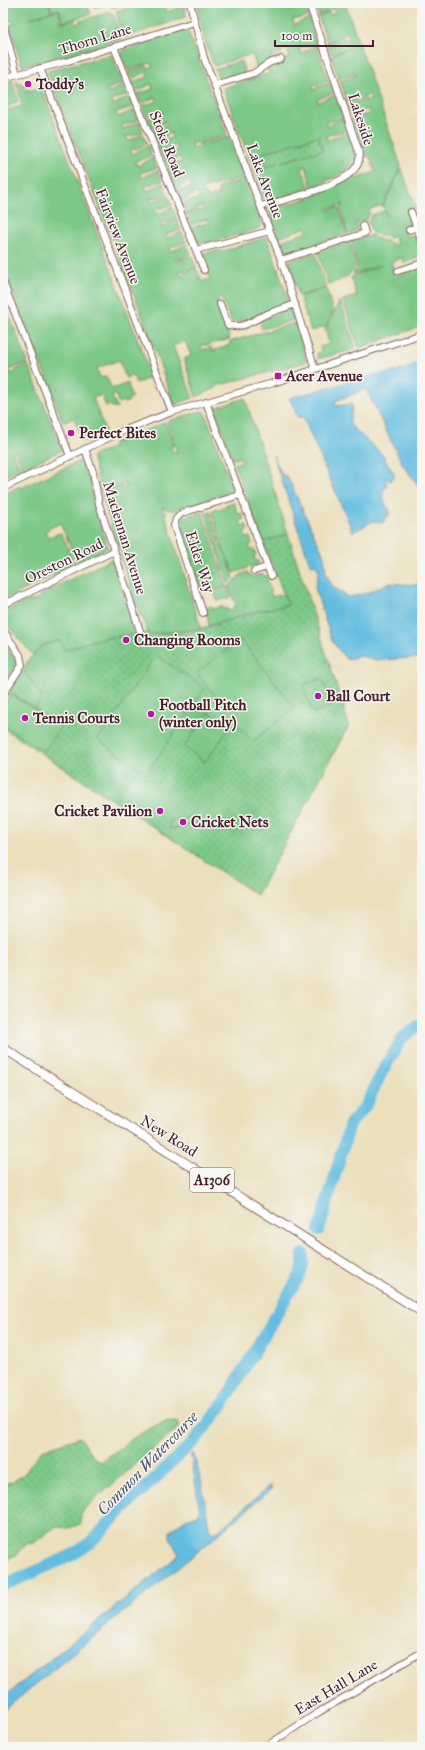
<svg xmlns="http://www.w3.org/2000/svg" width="425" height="1750" font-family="'IM FELL Great Primer',serif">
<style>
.grass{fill:url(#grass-dots);stroke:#627459}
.garden{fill:#7bc887;stroke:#627459}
.water{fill:#63bde0;stroke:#566e86}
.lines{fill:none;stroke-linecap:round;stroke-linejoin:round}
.river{stroke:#63bde0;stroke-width:12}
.minor-casing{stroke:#82625e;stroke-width:8}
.major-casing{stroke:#82625e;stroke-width:10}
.minor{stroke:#fff;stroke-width:6}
.major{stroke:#fff;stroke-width:8}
.poi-dot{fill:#b5179e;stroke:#f6f6f2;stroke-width:1.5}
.labels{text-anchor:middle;stroke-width:3;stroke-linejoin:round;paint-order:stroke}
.shield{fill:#f6f6f2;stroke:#7e6067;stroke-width:1}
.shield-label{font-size:14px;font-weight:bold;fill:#4a1f2b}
.street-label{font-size:15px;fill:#4a1f2b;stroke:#f6f6f2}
.poi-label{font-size:15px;font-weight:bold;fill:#4a1f2b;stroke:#f6f6f2;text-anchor:start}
.water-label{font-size:16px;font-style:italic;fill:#53566a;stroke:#f6f6f2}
</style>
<defs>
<pattern id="grass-dots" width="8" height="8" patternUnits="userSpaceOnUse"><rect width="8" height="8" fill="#7bc887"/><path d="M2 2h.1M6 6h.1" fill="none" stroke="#6cab75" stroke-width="1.8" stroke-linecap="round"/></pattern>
</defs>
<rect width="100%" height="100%" fill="#f6f6f2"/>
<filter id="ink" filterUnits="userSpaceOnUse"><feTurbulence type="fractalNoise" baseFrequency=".025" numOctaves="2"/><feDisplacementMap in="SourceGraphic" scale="8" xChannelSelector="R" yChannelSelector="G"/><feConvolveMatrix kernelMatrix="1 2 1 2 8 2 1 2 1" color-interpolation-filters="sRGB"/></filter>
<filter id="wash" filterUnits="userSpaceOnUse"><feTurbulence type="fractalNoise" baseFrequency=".012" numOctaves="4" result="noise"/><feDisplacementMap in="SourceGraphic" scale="16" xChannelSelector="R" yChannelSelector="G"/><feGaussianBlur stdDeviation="0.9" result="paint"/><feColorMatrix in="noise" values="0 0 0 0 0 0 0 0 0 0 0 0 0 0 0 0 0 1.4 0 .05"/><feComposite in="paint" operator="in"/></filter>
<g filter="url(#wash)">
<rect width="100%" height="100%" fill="#ebdfbc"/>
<path class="grass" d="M 318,136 L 323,150 L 254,170 L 249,157 Z
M 205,511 L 210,512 L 219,542 L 216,547 Z
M 288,534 L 349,725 L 257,895 L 3,728 L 3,702 L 9,692 L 35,708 L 42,696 L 24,671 L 27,661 L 43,645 L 60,640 L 81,643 L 117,636 L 200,629 L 258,611 L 288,605 L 263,542 Z
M 220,544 L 227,557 L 234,578 L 228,584 L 217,549 Z
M 169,1420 L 178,1422 L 178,1428 L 86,1507 L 81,1515 L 81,1524 L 69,1528 L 58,1527 L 52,1529 L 34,1543 L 26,1544 L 17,1555 L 10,1557 L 7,1565 L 3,1566 L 3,1484 L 14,1481 L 24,1474 L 42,1450 L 80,1437 L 95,1459 L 101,1462 C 123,1446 144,1428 169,1420 Z"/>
<path class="garden" d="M 3,3 L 48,3 L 51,12 L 28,19 L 58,10 L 62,23 L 75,19 L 76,24 L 80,23 L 79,21 L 111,12 L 114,16 L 121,39 L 68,55 L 22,66 L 9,25 L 14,24 L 12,20 L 8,21 Z
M 49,3 L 87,3 L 91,14 L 63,22 L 59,9 L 52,11 Z
M 94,3 L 129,3 L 112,8 L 110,3 L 95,7 Z
M 140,3 L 181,3 L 165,8 L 166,12 L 185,6 L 186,17 L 123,38 L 116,11 L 136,5 L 137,6 L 141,5 Z
M 197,3 L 305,3 L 288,8 L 290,12 L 291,10 L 305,6 L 309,16 L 293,20 L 294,25 L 309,18 L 316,44 L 299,48 L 301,53 L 317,46 L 327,77 L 330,81 L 312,85 L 314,90 L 317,87 L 331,83 L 334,93 L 320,98 L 317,100 L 318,102 L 335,95 L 343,118 L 326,122 L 327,127 L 332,123 L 344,119 L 347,130 L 326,136 L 328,140 L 348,132 C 350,139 355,148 356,156 C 357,169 322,183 312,188 L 306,167 L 303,167 L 302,169 L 310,188 L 269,201 L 266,200 L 254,170 L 323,150 L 318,136 L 249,157 L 223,88 L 267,74 L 269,73 L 267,67 L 290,57 L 287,49 L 281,51 L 282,53 L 273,56 L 271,55 L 272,60 L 257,69 L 252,54 L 214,66 L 204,38 Z
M 314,3 L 345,3 L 401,166 L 382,207 L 381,205 L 369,210 L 370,213 L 366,220 L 356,223 L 358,230 L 348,234 L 340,207 L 344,204 L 327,209 L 328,211 L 338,207 L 347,234 L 286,253 L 281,241 L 307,232 L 306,227 L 279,238 L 269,212 L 270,209 L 310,198 L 350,178 L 354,177 L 356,179 L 375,172 L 370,157 L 365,156 L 352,118 L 369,114 L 368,109 L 352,116 L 348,106 L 364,100 L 371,100 L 370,94 L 364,98 L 348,104 L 340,81 L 354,77 L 356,74 L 339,79 L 331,56 L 350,48 L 331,54 L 327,43 L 343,38 L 343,40 L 350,38 L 348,32 L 342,36 L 327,42 L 318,16 L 329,12 L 330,14 L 335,13 L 333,8 L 329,11 L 318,14 Z
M 187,29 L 227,135 L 200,143 L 191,143 L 192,149 L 200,145 L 228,137 L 244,177 L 202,189 L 203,193 L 206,194 L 208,198 L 217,195 L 219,187 L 245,179 L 262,224 L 260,228 C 249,231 205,246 197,242 L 192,227 L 208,223 L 207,219 L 191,225 L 187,215 L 199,210 L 204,211 L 202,206 L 186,214 L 182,203 L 199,198 L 197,193 L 181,201 L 176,191 L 192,186 L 190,181 L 176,189 L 171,179 L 186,174 L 184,170 L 170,177 L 166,167 L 182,162 L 180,157 L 165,165 L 161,155 L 177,150 L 176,145 L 161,153 L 156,142 L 172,138 L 171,133 L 156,141 L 151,130 L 167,125 L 166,122 L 151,128 L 147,118 L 163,113 L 161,109 L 146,116 L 142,106 L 157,101 L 156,97 L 141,104 L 137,94 L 153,89 L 151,84 L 136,92 L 132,82 L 148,77 L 146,72 L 131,79 L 128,72 L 147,66 L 147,68 L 152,67 L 151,63 L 127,70 L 121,53 L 124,50 Z
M 3,48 L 9,70 L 3,72 Z
M 109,55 L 112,56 L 123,83 L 111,88 L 107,88 L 108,93 L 124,85 L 128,95 L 112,100 L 113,105 L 129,97 L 133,107 L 116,112 L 118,117 L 134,110 L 138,120 L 127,124 L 122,124 L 123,129 L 139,122 L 143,132 L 131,136 L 126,136 L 128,141 L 143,134 L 147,144 L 136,149 L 131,149 L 132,154 L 148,146 L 152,156 L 135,161 L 137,166 L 153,158 L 157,168 L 140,173 L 142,178 L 158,170 L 162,181 L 145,186 L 147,191 L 163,183 L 167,193 L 156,198 L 150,198 L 151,203 L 168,195 L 172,205 L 155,210 L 157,215 L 172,207 L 177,218 L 166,222 L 160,222 L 161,227 L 177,219 L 181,230 L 166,234 L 167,238 L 182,232 L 186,242 L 175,246 L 170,246 L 172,251 L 187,244 L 191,254 L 180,259 L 175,258 L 176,262 L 192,256 L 196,267 L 184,271 L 179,271 L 181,275 L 196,268 L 202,281 L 210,279 L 202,257 L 204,253 L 220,250 L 221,252 L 267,237 L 288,299 L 286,303 L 249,319 L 235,323 L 231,321 L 222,299 L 216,300 L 230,339 L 206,345 L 201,345 L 202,350 L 211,347 L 212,351 L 230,345 L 229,342 L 295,323 L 307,362 L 216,386 L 216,388 L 196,397 L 184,359 L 191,356 L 185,341 L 173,346 L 193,398 L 174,405 L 150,336 L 47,71 Z
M 241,61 L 245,73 L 220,81 L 215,69 Z
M 12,80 L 18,101 L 10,106 L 3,108 L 3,83 Z
M 16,81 L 18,83 L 21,82 L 22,86 L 26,84 L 27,86 L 23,87 L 24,90 L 28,89 L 29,91 L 41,86 L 152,377 L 136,383 L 133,375 L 126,378 L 119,360 L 97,368 L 100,378 L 106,376 L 112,389 L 128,383 L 130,394 L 133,397 L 128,399 L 129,401 L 124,403 L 123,401 L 118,403 L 116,395 L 112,396 L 117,408 L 115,408 L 109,405 L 106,407 L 102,395 L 93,398 L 105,431 L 83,441 L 74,418 L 63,422 L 3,266 L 3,114 L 5,111 L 22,106 Z
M 401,168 L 416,208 L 408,211 L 410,222 L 408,225 L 403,227 L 406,236 L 412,235 L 416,238 L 421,254 L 418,258 L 404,263 L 402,258 L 391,262 L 396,276 L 422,267 L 422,326 L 359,348 L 343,300 L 357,296 L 351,277 L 381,265 L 354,274 L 353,273 L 358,264 L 351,241 L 372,235 L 376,239 L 378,238 L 380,241 L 383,240 L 384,242 L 385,240 L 397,246 L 395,239 L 392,237 L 390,238 L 386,235 L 382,237 L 381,235 L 372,233 L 368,222 L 372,215 L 384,211 L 387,216 L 383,206 Z
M 349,242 L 356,263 C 349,279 344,279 328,284 L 318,252 Z
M 315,253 L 326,288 L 299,296 L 289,261 Z
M 326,288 L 333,311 L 326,326 L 311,331 L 300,297 Z
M 3,300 L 28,362 L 12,369 L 8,368 L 12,374 L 15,372 L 16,370 L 28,364 L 62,450 L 23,468 L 15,450 L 13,452 L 21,469 L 3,477 Z
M 340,300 L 356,349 L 318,359 L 317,353 L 321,352 L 320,347 L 329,344 L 325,328 L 327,327 Z
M 287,310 L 291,310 L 294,320 L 262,329 L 260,323 L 261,320 Z
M 245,398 L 288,534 L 263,542 L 234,464 L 242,461 L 240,457 L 233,460 L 215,408 Z
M 201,411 L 204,412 L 208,420 L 231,485 L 231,490 L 227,493 L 173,511 L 162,507 L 163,511 L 167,512 L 165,514 L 201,629 L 148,634 L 143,619 L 140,616 L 121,557 L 122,554 L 118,542 L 116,542 L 102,494 L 122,487 L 124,489 L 126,486 L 126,484 L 101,492 L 92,456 L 114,447 L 113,443 L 166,422 L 173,446 L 171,447 L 172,450 L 177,454 L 168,421 Z
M 84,459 L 90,478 L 93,501 L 108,548 L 78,563 L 60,523 L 45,531 L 48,537 L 61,533 L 76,564 L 3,600 L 3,495 L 20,486 L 21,488 Z
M 229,503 L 235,503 L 237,514 L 242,513 L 244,519 L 240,521 L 242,526 L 246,524 L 248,530 L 244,532 L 246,538 L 250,537 L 252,544 L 249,545 L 251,550 L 254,549 L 256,555 L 254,556 L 256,561 L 258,561 L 259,564 L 234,573 L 221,543 L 212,511 L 222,508 Z
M 202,511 L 226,585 L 211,590 L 210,587 L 200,590 L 179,525 L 184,517 Z
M 112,559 L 132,620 L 131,624 L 135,635 C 110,636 87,640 65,651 L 60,640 L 43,645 L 33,655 L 3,621 L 3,613 L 29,600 L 34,601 L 40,598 L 39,595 Z
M 247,572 L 253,577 L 262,574 L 266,576 L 272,597 L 284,594 L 288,605 L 258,611 L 209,626 L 206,608 L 212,606 L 213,609 L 222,606 L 223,609 L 227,608 L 228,611 L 234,609 L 233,607 L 236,606 L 229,586 L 240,575 Z
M 227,586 L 231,597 L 217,601 L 214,591 Z
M 240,639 L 295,708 L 252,742 L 197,673 Z
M 4,641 L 16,663 L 16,666 L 3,685 Z
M 156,655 L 205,688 L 147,773 L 98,740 Z
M 24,671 L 42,697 L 35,708 L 9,692 Z
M 322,678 L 332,706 L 313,713 L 303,685 Z
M 12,695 L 61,726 L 44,751 L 3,725 L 3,709 Z
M 208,712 L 230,727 L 205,762 L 184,747 Z
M 196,816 L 198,823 L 170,829 L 169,821 Z"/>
<path class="water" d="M 422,361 L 422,490 L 403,465 L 366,389 L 335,401 L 337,406 L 352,404 C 353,412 349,417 350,425 L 384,456 C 385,463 392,468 395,475 L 391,481 L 385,478 L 387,486 L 382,492 L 385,504 L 390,510 L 389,516 L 386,517 L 383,523 L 373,521 L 353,532 L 303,417 L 298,417 L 289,398 L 371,376 L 402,370 Z
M 273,455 L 282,475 L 287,476 L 324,556 L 326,574 L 333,587 L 348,597 L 368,593 L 388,583 L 416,585 L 422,579 L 422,655 L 418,658 L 372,660 L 362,656 L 346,659 L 332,641 L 315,588 L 319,570 L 316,565 L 310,564 Z
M 193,1453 L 201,1480 L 210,1532 L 217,1532 L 270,1485 L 272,1488 L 218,1535 L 3,1711 L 3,1698 L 179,1555 L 170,1538 L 170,1531 L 186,1519 L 198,1515 L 200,1511 L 191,1456 Z"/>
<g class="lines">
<path class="river" d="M 319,1230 L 350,1124 L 365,1107 L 382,1072 L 403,1037 L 422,1023
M 3,1586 L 72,1555 L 90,1543 L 117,1515 L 197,1438 L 223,1404 L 300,1275 L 303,1266 L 303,1254"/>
</g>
</g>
<g filter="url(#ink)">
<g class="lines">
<defs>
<path id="minor" d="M 190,3 L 204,58 L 281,260 L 315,369
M 3,24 L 17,74
M 114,47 L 204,270
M 40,68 L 172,412
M 3,78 L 65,62 L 194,22
M 215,85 L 254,73 L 269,63 L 281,59
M 261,206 C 284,200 343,187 356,167 C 359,164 359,159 360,155 L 309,3
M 411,212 L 422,242
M 409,230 L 417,227
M 196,250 L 270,231
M 281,260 L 365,233 L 363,226
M 398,271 L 422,263
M 3,282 L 70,456
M 220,304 L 228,325 C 243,330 254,319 267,314 C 276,310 286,308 295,304
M 206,402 L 271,576
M 85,449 L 93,472 L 99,504 L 141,634
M 3,488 L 125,430 L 172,412 L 273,383 L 422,334
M 254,571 L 267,567
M 3,605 L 114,551
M 203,613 L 174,526 L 176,519 L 182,513 L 240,495
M 3,630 L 20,655 L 22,665 L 3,694
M 265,1747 L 319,1712 L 422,1652"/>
<path id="major" d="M 3,1048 L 422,1312"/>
</defs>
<use href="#minor" class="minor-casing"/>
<use href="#major" class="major-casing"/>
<use href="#minor" class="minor"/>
<use href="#major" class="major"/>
</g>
</g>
<g class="poi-dot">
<circle cx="28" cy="84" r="4"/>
<rect x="274" y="372" width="8" height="8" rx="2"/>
<circle cx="71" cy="433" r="4"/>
<circle cx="126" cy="640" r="4"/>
<circle cx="318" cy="696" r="4"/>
<circle cx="151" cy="714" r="4"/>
<circle cx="25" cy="718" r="4"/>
<circle cx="160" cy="811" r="4"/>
<circle cx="183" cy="822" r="4"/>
</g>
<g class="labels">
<rect class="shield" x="190" y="1168" width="44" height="24" rx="3"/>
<g class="shield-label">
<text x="212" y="1185">A1306</text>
</g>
<g class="street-label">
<text transform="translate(95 39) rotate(-17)" y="5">Thorn Lane</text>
<text transform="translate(361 119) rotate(72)" y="5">Lakeside</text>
<text transform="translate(167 144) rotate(68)" y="5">Stoke Road</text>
<text transform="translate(265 181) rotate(69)" y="5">Lake Avenue</text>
<text transform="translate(118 236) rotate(69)" y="5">Fairview Avenue</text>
<text transform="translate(125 538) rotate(73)" y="5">Maclennan Avenue</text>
<text transform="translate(64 561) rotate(-26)" y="5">Oreston Road</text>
<text transform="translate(200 562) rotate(72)" y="5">Elder Way</text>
<text transform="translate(169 1136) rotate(32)" y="5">New Road</text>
<text transform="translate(336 1687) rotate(-31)" y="5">East Hall Lane</text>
</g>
<g class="poi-label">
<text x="36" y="89">Toddy's</text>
<text x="286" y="381">Acer Avenue</text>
<text x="79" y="438">Perfect Bites</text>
<text x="134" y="645">Changing Rooms</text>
<text x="326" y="701">Ball Court</text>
<text x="159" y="710">Football Pitch<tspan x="159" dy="17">(winter only)</tspan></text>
<text x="33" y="723">Tennis Courts</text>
<text x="152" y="816" text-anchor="end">Cricket Pavilion</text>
<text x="191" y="827">Cricket Nets</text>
</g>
<g class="water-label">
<text transform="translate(147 1463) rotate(-46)" y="6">Common Watercourse</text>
</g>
</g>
<rect width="425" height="1750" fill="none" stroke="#f6f6f2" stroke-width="16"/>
<path d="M275 40v6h98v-6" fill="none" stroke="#4a1f2b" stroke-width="2"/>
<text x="281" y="40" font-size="12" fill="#4a1f2b" stroke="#f6f6f2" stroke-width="3" paint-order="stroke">100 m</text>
</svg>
